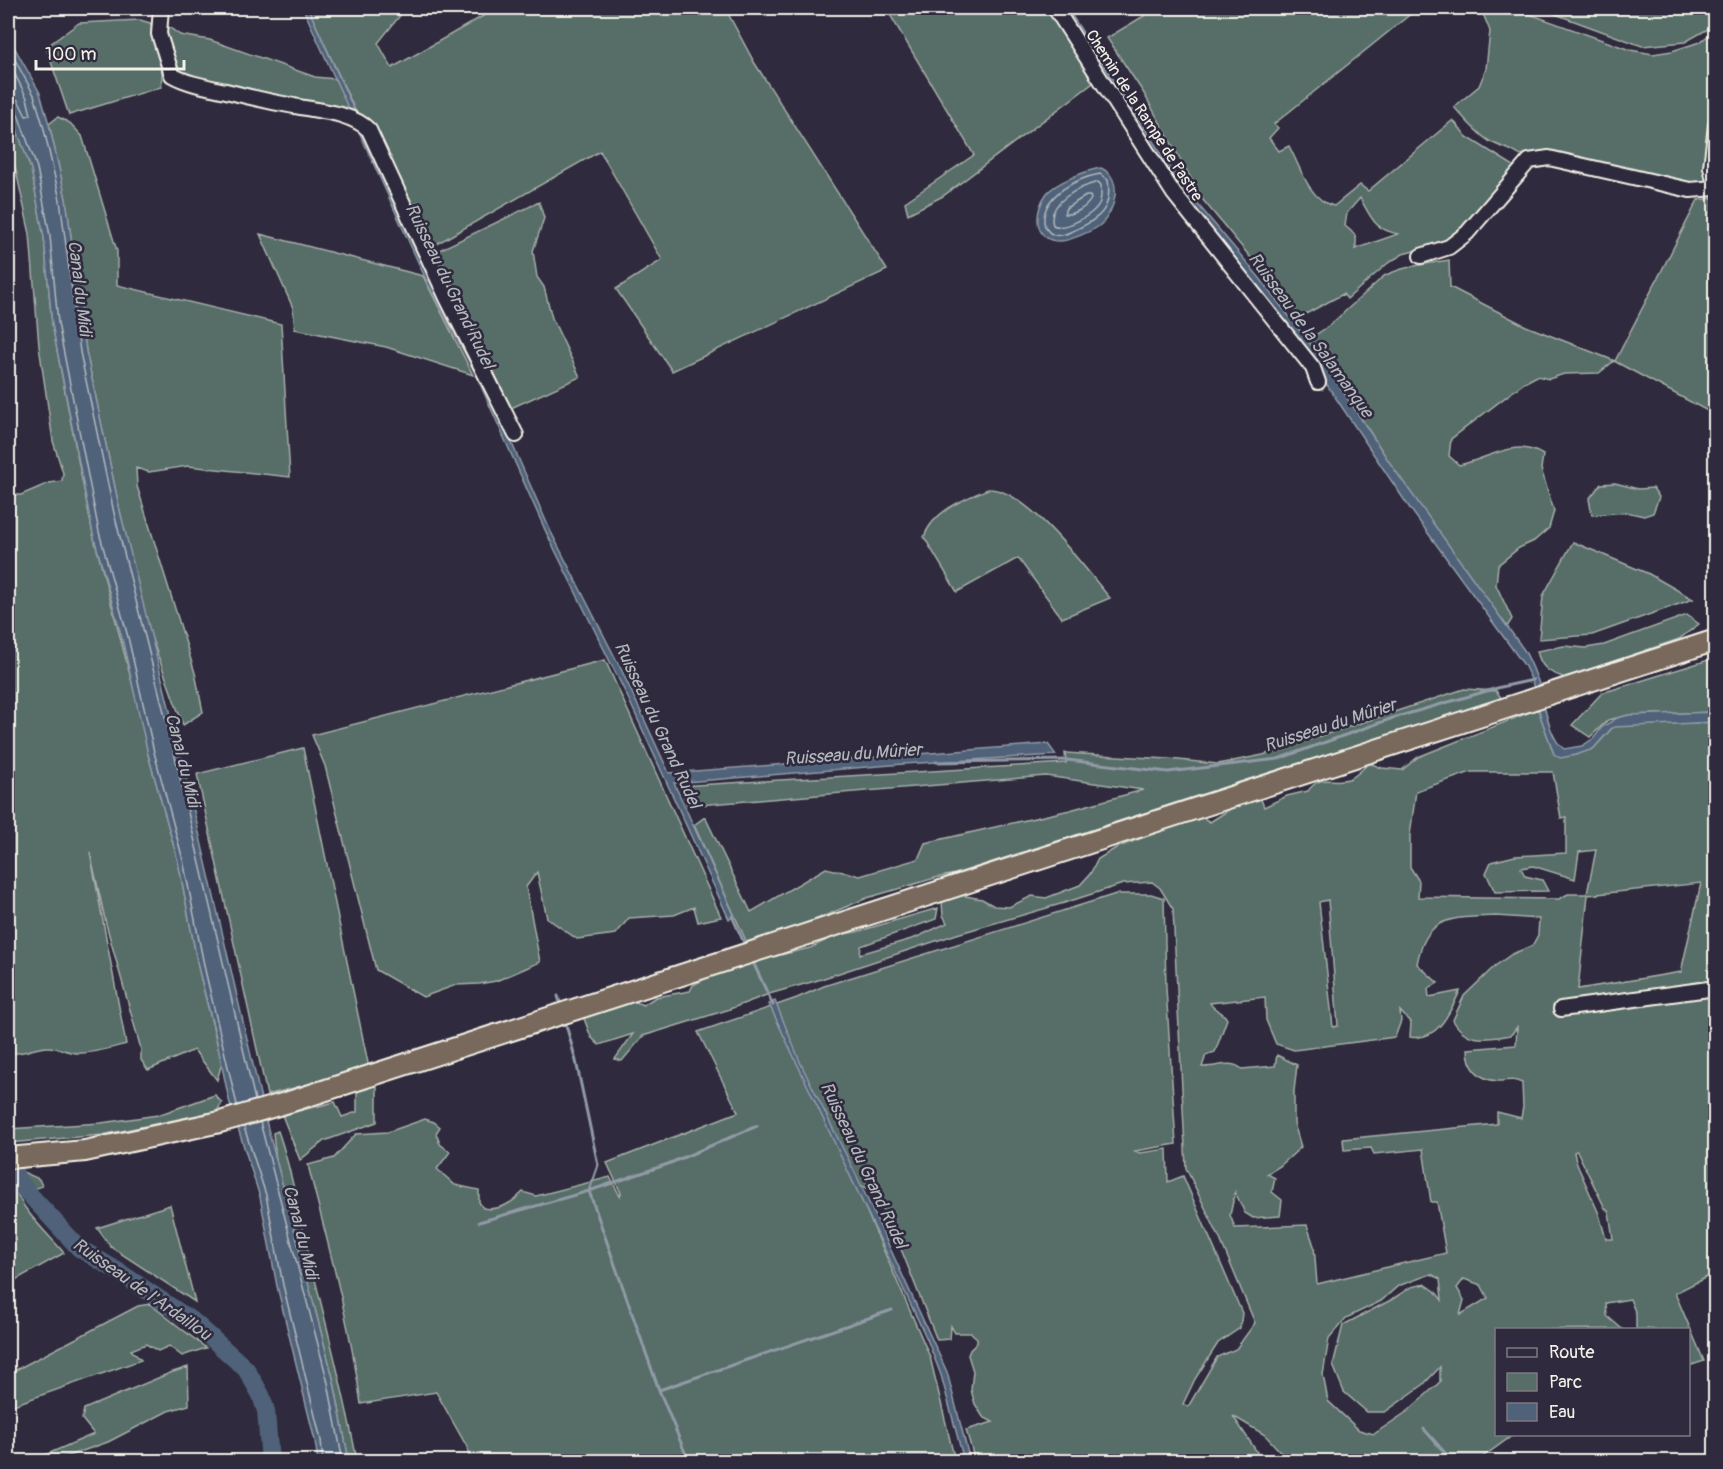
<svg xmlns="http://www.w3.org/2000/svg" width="1723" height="1469" font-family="Pangolin,sans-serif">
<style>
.green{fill:#576d68;stroke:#a6afa8;stroke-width:1.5;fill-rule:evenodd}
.water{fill:#4f627a;stroke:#919ba6;stroke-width:1.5}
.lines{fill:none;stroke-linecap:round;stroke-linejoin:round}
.shore{stroke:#b2b8bc;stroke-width:1.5}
.stream{stroke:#919ba6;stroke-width:3}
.river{stroke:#4f627a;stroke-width:18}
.minor-casing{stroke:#f4f1e8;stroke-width:18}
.highway-casing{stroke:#f4f1e8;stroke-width:24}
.minor{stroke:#2f2a3d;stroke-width:14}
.highway{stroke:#78695c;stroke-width:20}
.labels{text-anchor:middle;stroke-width:5;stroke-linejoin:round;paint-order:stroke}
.street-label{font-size:16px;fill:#f4f1e8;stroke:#2f2a3d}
.water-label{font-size:18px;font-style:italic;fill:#b2b8bc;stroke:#2f2a3d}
</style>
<rect width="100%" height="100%" fill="#2f2a3d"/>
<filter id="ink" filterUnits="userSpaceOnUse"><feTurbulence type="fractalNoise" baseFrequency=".0167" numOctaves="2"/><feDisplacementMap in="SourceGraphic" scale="12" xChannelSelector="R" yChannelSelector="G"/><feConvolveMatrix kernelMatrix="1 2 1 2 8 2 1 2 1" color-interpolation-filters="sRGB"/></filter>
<g filter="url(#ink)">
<path class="green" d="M 308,8 L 406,8 L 378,43 L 392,68 L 497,8 L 725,8 L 754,62 L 887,270 L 672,371 L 616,289 L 662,260 L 600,151 L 433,246 L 370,124 L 359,119 Z
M 886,8 L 1049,8 L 1093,83 L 943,196 L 908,214 L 905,202 L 974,155 Z
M 1157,8 L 1418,8 L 1274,124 L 1278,128 L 1269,138 L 1279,151 L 1289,146 C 1300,166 1309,201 1334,206 L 1360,185 L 1368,191 L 1453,120 L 1467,137 L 1517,168 L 1463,230 L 1447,242 L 1403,254 L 1388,263 L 1347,299 L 1343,294 L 1300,317 L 1203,200 L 1143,92 L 1107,38 ZM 1360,198 C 1372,219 1374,229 1398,234 L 1355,249 C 1358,236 1356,235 1345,226 L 1347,213 Z
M 1474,8 L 1513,8 L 1630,50 L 1653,54 L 1672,51 L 1700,42 L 1710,34 L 1711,45 L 1715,45 L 1715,95 L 1709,128 L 1705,182 L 1694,186 L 1559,155 L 1534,153 L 1519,155 C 1510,148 1499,147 1489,141 C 1475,132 1465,119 1454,107 L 1479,86 L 1486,69 L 1490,31 L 1484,16 Z
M 1539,8 L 1715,8 L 1715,25 L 1685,42 L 1642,46 Z
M 140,20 L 150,23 L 154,30 L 163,63 L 161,87 L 69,115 L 46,47 L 79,23 Z
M 163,23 L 180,35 L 210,40 L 315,77 L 335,79 L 350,109 L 332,109 L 184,78 L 175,71 Z
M 8,105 L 31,169 L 44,237 L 52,324 L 79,465 L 93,534 L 140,713 L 148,754 L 178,861 L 199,971 L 222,1063 L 217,1080 L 194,1050 L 148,1070 L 141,1060 L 141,1049 L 106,924 L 90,852 L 126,1044 C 111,1048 92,1054 76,1053 C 66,1052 58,1047 48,1047 C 34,1047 21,1056 8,1052 L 8,702 L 12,690 L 8,679 L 8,495 L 21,495 L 49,483 L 62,481 L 63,473 L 53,441 L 39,346 L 30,234 L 8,135 Z
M 58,117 L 70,123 L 82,136 L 117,251 L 117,285 L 281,324 L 290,477 L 188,466 L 149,472 L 136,468 L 137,486 L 195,673 L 203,712 L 183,725 L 148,628 L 120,511 L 86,351 L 66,199 L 49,124 Z
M 1714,198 L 1715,415 L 1614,361 L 1599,373 L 1564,374 L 1549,379 L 1537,376 L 1524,383 L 1451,439 L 1449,456 L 1459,465 C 1489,459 1514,437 1543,455 L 1541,469 L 1554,511 L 1549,528 L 1534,541 L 1519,548 L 1498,565 L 1496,585 L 1512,619 L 1507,627 L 1390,464 L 1337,380 L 1304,336 L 1314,336 L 1330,325 L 1384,276 C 1404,266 1427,264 1449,260 L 1450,287 L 1526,326 L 1615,361 L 1698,200 Z
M 539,202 L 544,218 L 533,251 L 537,277 L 544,287 L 552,318 L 580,377 L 511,408 L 437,251 Z
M 260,234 L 423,276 L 473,375 L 386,347 L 295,329 L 293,308 Z
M 1615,483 L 1638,489 L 1653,488 L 1659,497 L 1653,513 L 1644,516 L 1626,512 L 1592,515 L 1589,499 L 1601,484 Z
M 988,489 C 1027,488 1085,569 1110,598 L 1062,618 L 1018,558 L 957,592 L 924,537 C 933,511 964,499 988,489 Z
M 1573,542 L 1649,574 L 1693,599 L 1592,635 L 1539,639 L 1543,596 Z
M 1687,615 L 1699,624 L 1679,639 L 1565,678 C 1549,672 1541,669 1537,651 L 1564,646 L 1586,648 L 1604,645 Z
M 1715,658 L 1715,712 L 1629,715 L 1608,720 L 1590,737 L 1572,725 L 1602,693 Z
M 605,660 L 721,917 L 698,922 L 694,907 L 674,915 L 629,918 L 616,934 L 577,939 L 547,918 L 537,872 L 526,887 L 540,962 L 496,981 L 479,984 L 456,985 L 423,997 L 376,970 L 325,766 L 312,735 Z
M 1464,689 L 1496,691 L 1503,700 L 1356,745 L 955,874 L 935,878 L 867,898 L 817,919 L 747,943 L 694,825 L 705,817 L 751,912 L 826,868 L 860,876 L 918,859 L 925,843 L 1070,810 L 1143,790 L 1046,776 L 687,806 L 680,786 L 1066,763 L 1065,753 L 1169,759 L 1218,764 L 1263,755 Z
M 1538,709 L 1554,754 L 1594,748 L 1612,728 L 1616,726 L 1715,722 L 1716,843 L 1713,843 L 1716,881 L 1715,1273 L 1675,1293 L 1704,1361 L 1689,1366 L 1688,1330 L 1636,1329 L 1636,1314 L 1630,1299 L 1606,1303 L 1607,1316 L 1622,1329 L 1496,1330 L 1496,1434 L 1513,1435 L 1477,1461 L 1289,1461 L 1265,1435 L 1233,1416 L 1257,1452 L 1254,1461 L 1133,1461 L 1132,1455 L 1115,1462 L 975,1461 L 966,1430 L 993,1422 L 983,1417 L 975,1404 L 971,1390 L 973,1371 L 968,1355 L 970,1350 L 977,1343 L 977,1338 L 971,1333 L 955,1333 L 951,1326 L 950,1339 L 937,1340 L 903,1254 L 875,1192 L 854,1182 L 930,1357 L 955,1461 L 470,1461 L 467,1447 L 436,1392 L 361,1404 C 350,1323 328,1244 308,1165 L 334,1158 L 356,1134 L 388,1132 L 425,1119 L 434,1122 L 440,1127 L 436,1133 L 440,1144 L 450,1152 L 437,1169 L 455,1185 L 479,1190 L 479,1202 L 483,1208 C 500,1211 512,1203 523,1192 L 536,1196 L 610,1177 L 620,1196 L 621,1193 L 607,1163 L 738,1112 L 698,1032 L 797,998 L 824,986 L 1116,894 L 1151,894 L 1164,898 L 1166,988 L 1176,1144 L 1135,1151 L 1140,1153 L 1167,1149 L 1168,1182 L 1183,1176 L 1242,1313 L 1240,1328 L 1218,1343 L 1195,1379 L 1183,1404 L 1188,1407 L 1217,1357 L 1236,1349 L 1255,1323 L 1220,1239 L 1186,1168 L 1173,909 L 1160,888 L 1152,882 L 1123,884 L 1064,903 L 957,934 L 815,981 L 769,994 L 727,1010 L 643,1036 L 622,1061 L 615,1059 L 633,1034 L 599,1045 L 591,1037 L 583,1016 L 631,1000 L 643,1005 L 656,997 L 690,991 L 693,985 L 714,974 L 751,962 L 810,948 L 837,935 L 856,932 L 938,908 L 936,919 L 861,946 L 860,954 L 915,938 L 947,923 L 943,915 L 942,903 L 954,894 L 982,899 L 994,906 L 1009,907 L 1032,896 L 1046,898 L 1080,885 L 1090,874 L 1098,859 L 1116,848 L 1200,816 L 1210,822 L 1235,806 L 1260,797 L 1264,807 L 1287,796 L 1308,791 C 1321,773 1332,784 1349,779 C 1356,777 1363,768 1369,763 L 1382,768 L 1402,770 L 1418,757 ZM 1471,772 L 1553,772 L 1561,818 L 1566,817 L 1566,853 L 1515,856 L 1491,862 L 1486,873 L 1495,892 L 1548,891 L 1542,880 L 1525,876 L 1521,868 L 1533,866 L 1575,879 L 1579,852 L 1596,850 L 1587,894 L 1568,894 L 1559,899 L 1418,897 L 1419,881 L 1410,867 L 1410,835 L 1416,791 ZM 1701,883 L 1681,972 L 1578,989 L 1588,895 ZM 1328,900 L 1338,1026 L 1333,1027 L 1319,902 ZM 1496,916 L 1539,919 L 1538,935 L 1532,946 L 1512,954 L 1495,966 L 1464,996 L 1453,1020 C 1466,1044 1488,1039 1511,1035 L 1517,1027 L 1516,1045 L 1468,1049 C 1468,1067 1479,1080 1498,1081 C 1508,1081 1512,1078 1522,1083 L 1523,1107 L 1521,1118 L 1497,1112 L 1497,1124 L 1343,1139 L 1344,1150 L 1371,1148 L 1374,1154 L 1423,1149 L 1431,1202 L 1437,1202 L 1446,1253 L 1317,1284 L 1314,1246 L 1307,1225 L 1235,1228 L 1230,1215 L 1235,1192 L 1245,1213 L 1253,1218 L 1280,1216 L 1282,1200 L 1272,1192 L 1275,1178 L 1267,1174 L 1280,1166 L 1301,1147 L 1294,1123 L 1294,1091 L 1297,1065 L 1277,1055 L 1275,1066 L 1242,1069 C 1230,1059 1217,1068 1202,1067 L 1206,1055 L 1215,1052 L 1227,1019 C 1223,1011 1214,1011 1210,1003 L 1265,997 L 1266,1020 L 1276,1044 L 1294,1050 L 1395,1037 L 1401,1021 L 1400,1011 L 1411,1023 L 1410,1037 C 1438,1042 1450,1012 1460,991 L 1429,997 L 1428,989 L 1438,983 L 1417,964 C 1426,914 1453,918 1496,916 ZM 1577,1151 L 1605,1208 L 1609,1212 L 1613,1239 L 1606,1239 L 1599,1214 L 1576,1162 L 1574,1152 ZM 1431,1274 L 1440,1279 L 1442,1300 L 1435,1291 L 1425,1284 L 1411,1287 L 1391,1300 L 1343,1325 L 1333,1365 L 1344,1392 L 1367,1412 L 1385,1412 L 1423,1385 L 1440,1367 L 1440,1382 L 1408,1411 L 1374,1434 L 1359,1430 L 1328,1401 L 1323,1375 L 1329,1338 L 1346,1318 L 1381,1301 L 1398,1286 ZM 1464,1279 L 1481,1285 L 1488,1298 L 1460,1315 L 1464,1300 L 1457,1288 Z
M 303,748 L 369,1068 L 267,1095 L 197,774 Z
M 377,1086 L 377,1122 L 324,1141 L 300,1160 L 282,1115 L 335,1102 L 342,1117 L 357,1112 L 357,1091 Z
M 215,1095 L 222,1103 L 217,1111 L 102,1135 L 8,1143 L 8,1129 L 101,1123 L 158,1115 Z
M 278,1131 C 292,1170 298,1211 308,1251 C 325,1321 344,1390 357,1461 L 349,1461 L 334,1382 L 276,1160 L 273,1133 Z
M 14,1168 L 39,1179 L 42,1186 L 33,1189 L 15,1184 C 15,1204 51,1237 64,1253 L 8,1284 L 8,1170 Z
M 170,1205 L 195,1302 L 111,1247 L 97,1228 Z
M 150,1304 L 206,1348 L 182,1356 L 169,1346 L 158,1351 L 146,1344 L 131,1350 L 141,1360 L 8,1407 L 8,1374 L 138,1306 Z
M 188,1367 L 189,1405 L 168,1411 L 108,1442 L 54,1461 L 36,1461 L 43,1456 L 94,1434 L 82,1419 L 84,1409 L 170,1373 Z"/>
<path class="water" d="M 303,8 L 308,8 L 382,172 L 506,430 L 550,530 L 622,671 L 669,773 L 1048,744 L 1056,755 L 903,764 L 674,783 L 735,917 L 729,919 L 629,700 L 546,532 L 476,375 L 428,284 Z
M 1058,8 L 1067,8 L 1166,161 L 1195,201 L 1259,277 L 1324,362 L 1392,466 L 1524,650 C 1530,660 1534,671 1538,681 C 1544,700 1548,738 1564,749 L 1582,746 L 1594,738 L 1602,727 L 1617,718 L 1629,715 L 1715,712 L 1715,722 L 1615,727 L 1612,728 L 1593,749 L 1576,755 L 1560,758 L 1554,754 L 1541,718 L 1532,681 L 1524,665 L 1409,507 L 1315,367 L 1186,208 Z
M 8,36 L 40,93 L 49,124 L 66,199 L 86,351 L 120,511 L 180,751 L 268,1129 L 334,1382 L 349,1461 L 318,1461 L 315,1441 L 277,1286 L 260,1197 L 229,1100 L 216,1037 L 199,971 L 178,861 L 148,754 L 122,638 L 93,534 L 52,324 L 44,237 L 31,169 L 8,105 Z
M 1101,168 C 1124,178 1116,212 1099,226 C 1092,231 1069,241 1061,241 C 1032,242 1034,210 1047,193 C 1057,182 1087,170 1101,168 Z
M 775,1001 L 801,1064 L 860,1183 L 947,1372 L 970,1461 L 964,1461 L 941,1375 L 927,1339 L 769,1004 Z"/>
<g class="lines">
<path class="shore" d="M 8,47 L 34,95 L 43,125 L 60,200 L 80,352 L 114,513 L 174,752 L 255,1100
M 8,61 L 27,98 L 31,115 L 26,116 L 18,100 L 8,97
M 8,105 L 12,106 L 16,109 L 37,168 L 50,236 L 58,323 L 99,532 L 128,637 L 154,752 L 183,860 L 205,970 L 237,1105
M 1100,174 L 1108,180 C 1112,208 1101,218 1077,229 C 1070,232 1062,237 1054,235 C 1048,233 1044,227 1044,221 C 1043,194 1078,178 1100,174 Z
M 1098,182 L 1101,185 C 1101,191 1102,198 1099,204 C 1093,215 1065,231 1053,225 C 1046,202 1080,187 1098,182 Z
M 1086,196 L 1090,196 L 1091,199 C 1086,208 1074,215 1064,214 L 1066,208 Z
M 260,1122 L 328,1383 L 343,1462
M 244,1127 L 266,1195 L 283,1285 L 321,1440 L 323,1462"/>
<path class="stream" d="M 936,762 L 1067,760 L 1168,772 L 1278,759 L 1393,718 L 1501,687 L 1533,680
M 732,916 L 745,945
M 752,960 L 773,1005
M 558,996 L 561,1006
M 565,1021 L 576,1061 L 598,1165 L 589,1191 L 659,1390 L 689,1462
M 479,1222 L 589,1191 L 668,1164 L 757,1126
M 659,1390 L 892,1310
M 1424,1429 L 1453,1462"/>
<path class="river" d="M 8,1155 L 18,1182 L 79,1248 L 119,1272 L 195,1323 L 246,1369 L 261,1395 L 266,1411 L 270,1462"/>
<defs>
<path id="minor" d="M 161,8 L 159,34 L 172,75 C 188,84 208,87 226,91 C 249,97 271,102 294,106 C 318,111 351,112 369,130 L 447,298 L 516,435
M 1055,8 L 1174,194 L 1313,368 L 1318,382
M 1716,125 L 1711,167 L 1716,189
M 1421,256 L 1449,247 L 1467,233 L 1529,161 L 1549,158 L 1690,190 L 1715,188
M 1561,1009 L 1716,988"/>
<path id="highway" d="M 8,1158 L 85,1151 L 220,1122 L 289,1102 L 1716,640"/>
</defs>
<use href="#minor" class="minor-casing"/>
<use href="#highway" class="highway-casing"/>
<use href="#minor" class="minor"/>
<use href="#highway" class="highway"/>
</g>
</g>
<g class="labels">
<g class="street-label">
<text transform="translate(1145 115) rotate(57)" y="6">Chemin de la Rampe de Pastre</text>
</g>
<g class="water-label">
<text transform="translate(450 286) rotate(64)" y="6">Ruisseau du Grand Rudel</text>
<text transform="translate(80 288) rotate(83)" y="6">Canal du Midi</text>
<text transform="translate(1311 335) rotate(54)" y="6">Ruisseau de la Salamanque</text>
<text transform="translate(658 725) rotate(65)" y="6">Ruisseau du Grand Rudel</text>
<text transform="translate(1330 725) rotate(-18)" y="6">Ruisseau du Mûrier</text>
<text transform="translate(853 754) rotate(-4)" y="6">Ruisseau du Mûrier</text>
<text transform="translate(183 760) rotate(76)" y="6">Canal du Midi</text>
<text transform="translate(864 1165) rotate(65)" y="6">Ruisseau du Grand Rudel</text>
<text transform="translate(301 1232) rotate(76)" y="6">Canal du Midi</text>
<text transform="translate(142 1289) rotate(35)" y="6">Ruisseau de l'Ardaillou</text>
</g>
</g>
<rect width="1723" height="1469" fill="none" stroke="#2f2a3d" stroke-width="30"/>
<rect x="15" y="15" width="1693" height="1439" fill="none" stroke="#f4f1e8" stroke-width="2" filter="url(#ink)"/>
<rect x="1495" y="1328" width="195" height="108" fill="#2f2a3d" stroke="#7e7a81" stroke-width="1.5"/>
<rect x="1507" y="1348" width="30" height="9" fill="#2f2a3d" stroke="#7e7a81" stroke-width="1.5"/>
<text x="1549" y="1358" font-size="18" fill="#f4f1e8">Route</text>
<rect x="1507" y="1373" width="30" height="18" fill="#576d68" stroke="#7e7a81" stroke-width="1.5"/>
<text x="1549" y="1388" font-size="18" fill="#f4f1e8">Parc</text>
<rect x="1507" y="1403" width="30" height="18" fill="#4f627a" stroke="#7e7a81" stroke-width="1.5"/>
<text x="1549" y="1418" font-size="18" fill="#f4f1e8">Eau</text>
<path d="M36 60v9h148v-9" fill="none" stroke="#f4f1e8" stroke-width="3"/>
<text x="45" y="60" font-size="18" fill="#f4f1e8" stroke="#2f2a3d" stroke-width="4.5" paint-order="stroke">100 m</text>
</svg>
